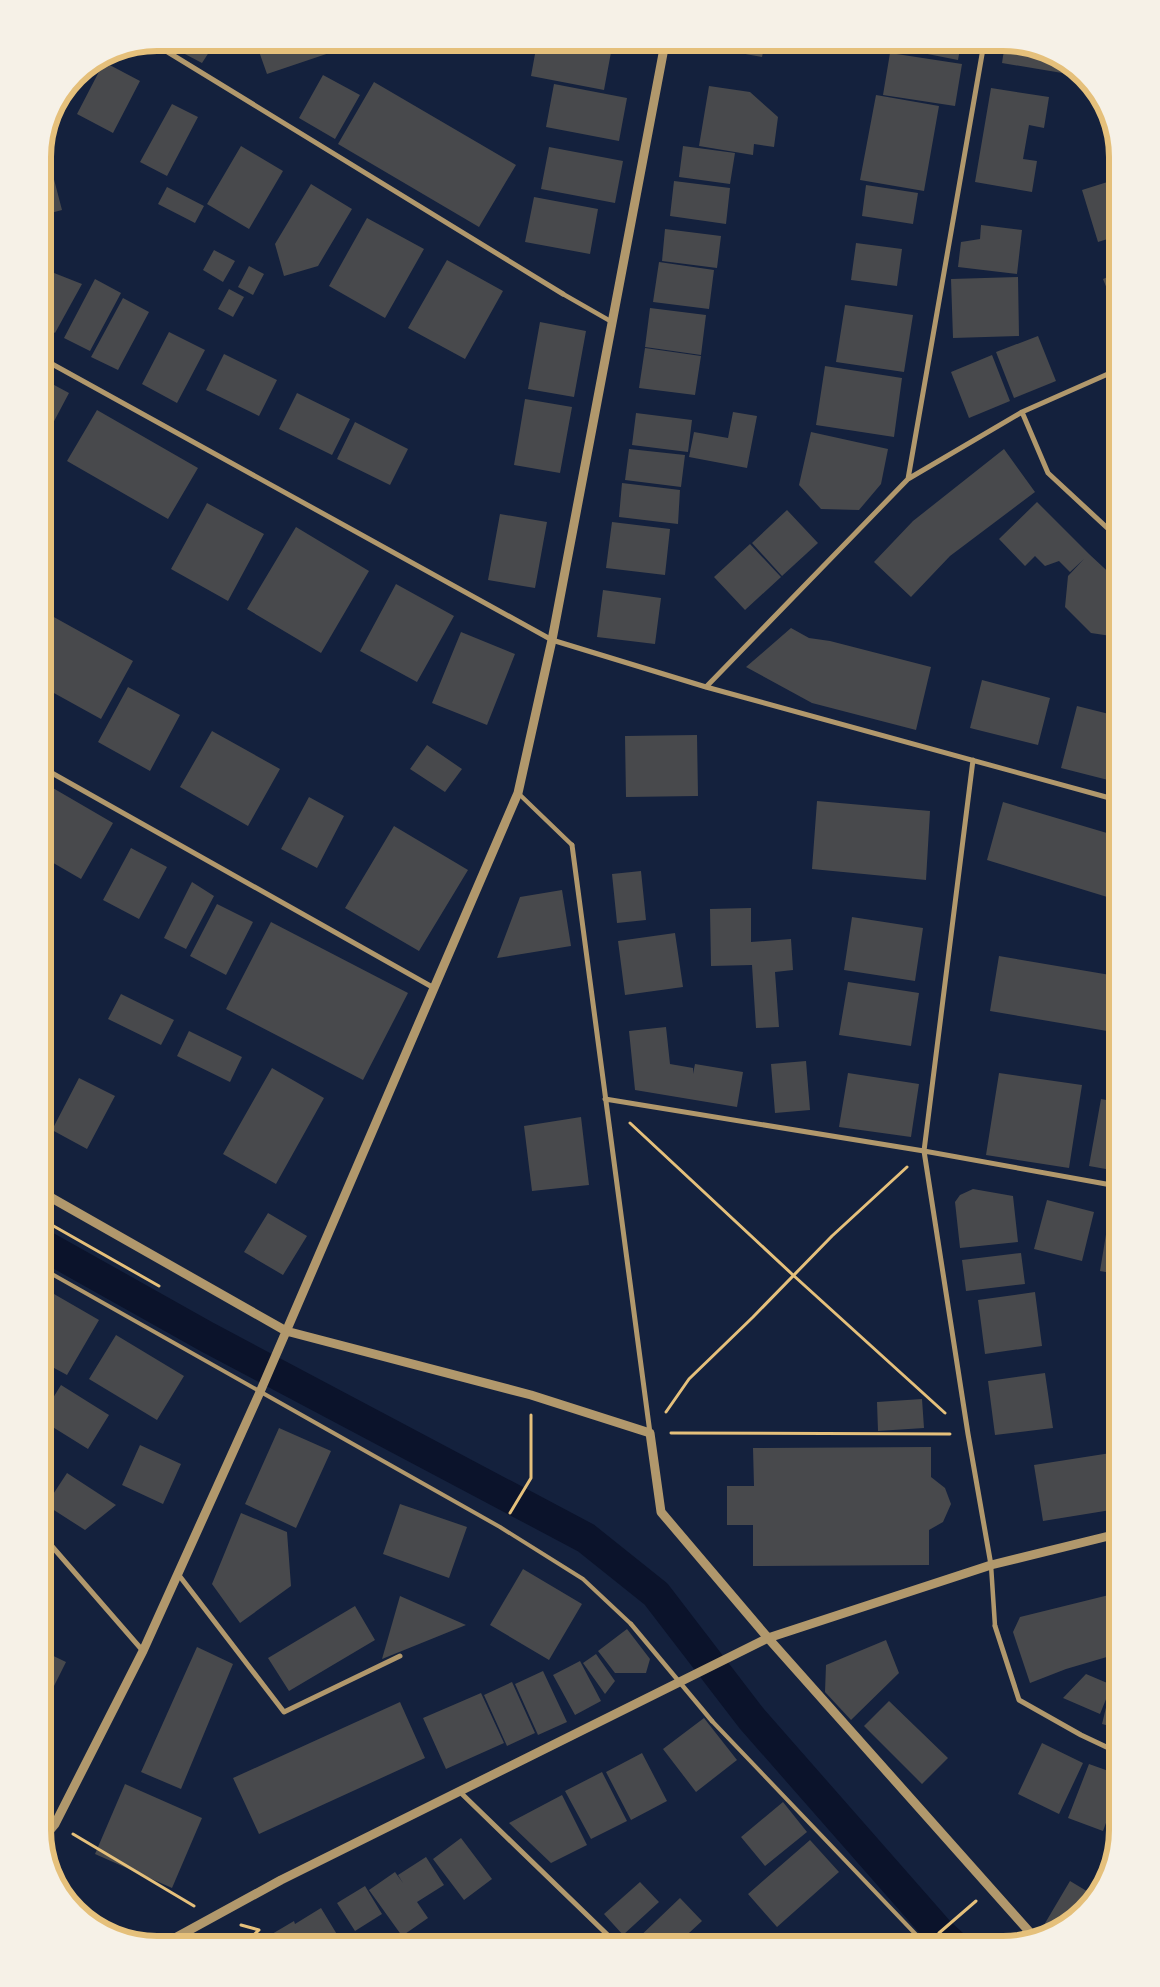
<svg xmlns="http://www.w3.org/2000/svg" width="1160" height="1987" font-family="Overpass,sans-serif">
<style>
.lines{fill:none;stroke-linecap:round;stroke-linejoin:round}
.canal{stroke:#0b132b;stroke-width:31}
.building{fill:#48494c}
.path{stroke:#e5c07b;stroke-width:3}
.service{stroke:#b1986c;stroke-width:4}
.pedestrian{stroke:#b1986c;stroke-width:4.5}
.minor{stroke:#b1986c;stroke-width:5}
.tertiary{stroke:#b1986c;stroke-width:9}
.rim{fill:none;stroke:#e5c07b;stroke-width:6}
</style>
<rect width="100%" height="100%" fill="#14213d"/>
<g class="lines">
<path class="canal" d="M 43,1245 L 207,1337 L 586,1538 L 656,1594 L 752,1719 L 940,1933 L 952,1944"/>
</g>
<path class="building" d="M 164,43 L 215,43 L 202,63 Z
M 256,43 L 359,43 L 267,74 Z
M 537,43 L 588,43 L 612,47 L 604,90 L 531,76 Z
M 724,43 L 765,43 L 762,57 L 723,50 Z
M 898,43 L 961,43 L 958,60 L 897,48 Z
M 1005,43 L 1011,43 L 1067,62 L 1074,71 L 1074,75 L 1002,63 Z
M 890,53 L 962,64 L 955,106 L 883,95 Z
M 104,62 L 140,81 L 113,133 L 77,114 Z
M 323,75 L 360,95 L 335,139 L 299,118 Z
M 374,82 L 516,165 L 479,227 L 338,144 Z
M 554,84 L 627,98 L 619,141 L 546,127 Z
M 709,86 L 750,92 L 778,117 L 774,147 L 754,144 L 753,155 L 699,146 Z
M 991,88 L 1049,97 L 1044,128 L 1029,125 L 1023,159 L 1037,161 L 1032,192 L 975,182 Z
M 876,95 L 939,106 L 924,191 L 860,180 Z
M 172,104 L 198,117 L 167,176 L 140,162 Z
M 241,146 L 283,171 L 249,229 L 207,204 Z
M 683,146 L 735,153 L 730,184 L 679,177 Z
M 549,147 L 623,161 L 615,203 L 541,189 Z
M 50,164 L 62,210 L 43,215 L 43,166 Z
M 1117,179 L 1117,236 L 1098,242 L 1082,190 Z
M 674,181 L 730,188 L 726,224 L 670,216 Z
M 311,184 L 352,209 L 318,266 L 284,276 L 275,244 Z
M 866,185 L 918,193 L 913,224 L 862,216 Z
M 167,187 L 204,206 L 195,223 L 158,204 Z
M 534,197 L 598,209 L 590,254 L 525,242 Z
M 367,218 L 424,249 L 385,318 L 329,286 Z
M 981,225 L 1022,230 L 1017,274 L 958,267 L 961,242 L 980,239 Z
M 665,229 L 721,236 L 717,268 L 662,261 Z
M 856,243 L 902,249 L 897,286 L 851,280 Z
M 214,250 L 235,261 L 223,282 L 203,270 Z
M 447,260 L 503,291 L 465,359 L 408,328 Z
M 659,262 L 714,270 L 709,309 L 653,302 Z
M 249,266 L 264,274 L 253,295 L 238,287 Z
M 49,271 L 82,284 L 55,333 L 43,324 L 43,272 Z
M 1117,273 L 1117,314 L 1103,279 Z
M 1018,277 L 1019,336 L 953,338 L 951,279 Z
M 95,279 L 121,293 L 90,351 L 64,338 Z
M 229,289 L 244,297 L 233,317 L 218,309 Z
M 123,298 L 149,312 L 118,370 L 91,357 Z
M 845,305 L 913,315 L 904,372 L 836,362 Z
M 650,308 L 706,315 L 701,355 L 645,347 Z
M 540,322 L 586,331 L 574,397 L 528,389 Z
M 169,332 L 205,350 L 177,403 L 142,384 Z
M 1038,336 L 1056,381 L 1014,398 L 996,352 Z
M 645,348 L 701,356 L 695,395 L 639,388 Z
M 224,354 L 277,380 L 259,416 L 206,390 Z
M 992,355 L 1010,401 L 969,418 L 951,372 Z
M 825,366 L 902,378 L 894,437 L 816,425 Z
M 43,379 L 69,393 L 43,442 Z
M 297,393 L 350,419 L 332,455 L 279,429 Z
M 525,399 L 572,407 L 560,473 L 514,465 Z
M 97,410 L 198,468 L 168,519 L 67,461 Z
M 733,412 L 757,416 L 747,468 L 689,457 L 694,432 L 728,438 Z
M 636,413 L 692,420 L 688,452 L 632,445 Z
M 355,422 L 408,449 L 390,485 L 337,459 Z
M 811,432 L 888,449 L 881,484 L 859,510 L 821,509 L 799,485 Z
M 629,449 L 685,455 L 681,487 L 625,480 Z
M 1004,449 L 1035,492 L 950,556 L 911,597 L 874,562 L 913,521 Z
M 622,483 L 680,490 L 678,524 L 619,517 Z
M 1037,502 L 1089,554 L 1117,580 L 1117,629 L 1111,636 L 1091,633 L 1065,607 L 1068,576 L 1084,559 L 1070,572 L 1059,561 L 1045,566 L 1035,556 L 1025,566 L 999,539 Z
M 207,503 L 264,534 L 228,601 L 171,569 Z
M 787,510 L 818,543 L 782,576 L 752,543 Z
M 500,514 L 547,522 L 535,588 L 488,580 Z
M 612,522 L 670,529 L 665,575 L 606,568 Z
M 296,527 L 369,571 L 321,653 L 247,609 Z
M 750,544 L 781,577 L 745,610 L 714,577 Z
M 396,584 L 454,616 L 417,682 L 360,651 Z
M 603,590 L 661,598 L 655,644 L 597,637 Z
M 43,611 L 133,661 L 101,719 L 43,687 Z
M 791,628 L 809,638 L 830,641 L 931,667 L 916,730 L 812,703 L 746,667 Z
M 461,632 L 515,654 L 487,725 L 432,703 Z
M 982,680 L 1050,698 L 1038,745 L 970,728 Z
M 128,687 L 180,715 L 150,771 L 98,742 Z
M 1077,706 L 1117,716 L 1117,760 L 1112,781 L 1061,768 Z
M 212,731 L 280,769 L 248,826 L 180,787 Z
M 697,735 L 698,796 L 626,797 L 625,736 Z
M 427,745 L 462,769 L 445,792 L 410,769 Z
M 46,784 L 113,823 L 81,879 L 43,857 L 43,789 Z
M 309,797 L 344,816 L 317,868 L 281,849 Z
M 817,801 L 930,811 L 926,880 L 812,869 Z
M 1003,802 L 1117,836 L 1117,900 L 987,860 Z
M 394,826 L 468,870 L 419,951 L 345,908 Z
M 131,848 L 167,867 L 139,919 L 103,900 Z
M 641,871 L 646,920 L 617,923 L 612,874 Z
M 192,882 L 214,896 L 186,949 L 164,938 Z
M 562,890 L 571,946 L 497,958 L 520,897 Z
M 217,904 L 253,922 L 226,975 L 190,956 Z
M 751,908 L 751,942 L 791,939 L 793,970 L 775,972 L 779,1027 L 756,1028 L 752,965 L 711,966 L 710,909 Z
M 852,917 L 923,928 L 915,981 L 844,970 Z
M 271,922 L 408,993 L 363,1080 L 226,1009 Z
M 675,933 L 683,987 L 625,995 L 618,941 Z
M 999,956 L 1116,976 L 1107,1031 L 990,1011 Z
M 848,982 L 919,993 L 911,1046 L 839,1035 Z
M 121,994 L 174,1020 L 161,1045 L 108,1019 Z
M 666,1027 L 670,1064 L 693,1068 L 693,1074 L 695,1064 L 743,1072 L 737,1107 L 635,1090 L 629,1031 Z
M 189,1031 L 242,1057 L 230,1082 L 177,1056 Z
M 806,1061 L 810,1110 L 775,1113 L 771,1064 Z
M 272,1068 L 324,1098 L 276,1184 L 223,1154 Z
M 848,1073 L 919,1084 L 911,1137 L 839,1127 Z
M 999,1073 L 1082,1085 L 1069,1168 L 986,1155 Z
M 79,1078 L 115,1096 L 87,1149 L 52,1130 Z
M 1101,1099 L 1117,1102 L 1117,1171 L 1089,1166 Z
M 581,1117 L 589,1185 L 532,1191 L 524,1126 Z
M 973,1189 L 1013,1196 L 1018,1242 L 960,1248 L 955,1202 L 960,1195 Z
M 1047,1200 L 1094,1212 L 1082,1261 L 1034,1249 Z
M 1110,1210 L 1117,1211 L 1117,1274 L 1100,1271 Z
M 268,1213 L 307,1236 L 283,1275 L 244,1252 Z
M 1021,1253 L 1025,1284 L 966,1291 L 962,1260 Z
M 1035,1292 L 1042,1346 L 985,1354 L 978,1300 Z
M 54,1294 L 99,1320 L 67,1375 L 43,1362 L 43,1314 Z
M 116,1335 L 184,1376 L 157,1420 L 89,1379 Z
M 1045,1373 L 1053,1428 L 995,1435 L 988,1381 Z
M 61,1385 L 109,1415 L 88,1449 L 43,1421 L 43,1414 Z
M 922,1399 L 924,1428 L 878,1431 L 877,1402 Z
M 279,1428 L 331,1451 L 296,1528 L 245,1504 Z
M 140,1445 L 181,1464 L 163,1504 L 122,1485 Z
M 931,1447 L 931,1477 L 945,1488 L 951,1504 L 943,1522 L 929,1530 L 929,1565 L 753,1566 L 753,1525 L 727,1525 L 727,1486 L 754,1486 L 753,1448 Z
M 1117,1452 L 1117,1509 L 1043,1521 L 1034,1465 Z
M 67,1473 L 116,1505 L 85,1530 L 46,1505 Z
M 400,1504 L 467,1527 L 449,1578 L 383,1554 Z
M 241,1513 L 287,1532 L 291,1586 L 240,1623 L 212,1584 Z
M 523,1569 L 582,1604 L 549,1660 L 490,1625 Z
M 1117,1593 L 1117,1654 L 1066,1669 L 1030,1683 L 1013,1632 L 1020,1617 Z
M 400,1596 L 466,1625 L 382,1659 Z
M 355,1606 L 375,1640 L 289,1691 L 268,1658 Z
M 627,1629 L 650,1659 L 646,1673 L 615,1673 L 598,1651 Z
M 886,1640 L 899,1673 L 851,1720 L 825,1692 L 826,1665 Z
M 197,1647 L 233,1664 L 181,1789 L 141,1772 Z
M 43,1651 L 66,1662 L 43,1708 Z
M 596,1654 L 615,1681 L 605,1694 L 583,1663 Z
M 580,1661 L 601,1701 L 575,1715 L 553,1675 Z
M 543,1671 L 567,1722 L 538,1735 L 515,1684 Z
M 1086,1674 L 1112,1685 L 1114,1677 L 1117,1678 L 1117,1728 L 1102,1724 L 1111,1687 L 1100,1714 L 1063,1698 Z
M 512,1682 L 535,1733 L 507,1746 L 484,1695 Z
M 481,1693 L 504,1743 L 446,1769 L 423,1718 Z
M 889,1701 L 948,1758 L 922,1784 L 864,1726 Z
M 400,1702 L 425,1758 L 259,1834 L 233,1778 Z
M 704,1718 L 737,1760 L 696,1792 L 663,1749 Z
M 1042,1743 L 1083,1763 L 1059,1814 L 1018,1794 Z
M 642,1753 L 667,1801 L 631,1820 L 606,1772 Z
M 1089,1764 L 1117,1774 L 1117,1793 L 1103,1831 L 1068,1818 Z
M 602,1772 L 627,1821 L 591,1839 L 565,1791 Z
M 125,1784 L 202,1818 L 172,1888 L 95,1854 Z
M 562,1795 L 587,1845 L 551,1863 L 509,1823 Z
M 783,1802 L 807,1832 L 765,1866 L 741,1837 Z
M 461,1838 L 492,1879 L 464,1900 L 433,1859 Z
M 810,1840 L 839,1872 L 777,1927 L 748,1894 Z
M 426,1857 L 444,1885 L 417,1902 L 428,1918 L 402,1936 L 369,1890 L 395,1872 L 403,1883 L 398,1875 Z
M 1070,1881 L 1095,1896 L 1053,1933 L 1048,1934 L 1041,1930 Z
M 640,1882 L 659,1902 L 623,1935 L 604,1914 Z
M 365,1886 L 382,1914 L 355,1931 L 337,1903 Z
M 680,1898 L 702,1921 L 677,1944 L 635,1944 L 633,1943 Z
M 321,1908 L 338,1936 L 325,1944 L 255,1944 L 294,1921 L 295,1924 Z
M 722,1936 L 730,1944 L 714,1944 Z"/>
<g class="lines">
<path class="path" d="M 630,1123 L 793,1275 L 945,1413
M 43,1220 L 159,1286
M 666,1412 L 689,1379 L 753,1317 L 832,1236 L 907,1167
M 671,1433 L 950,1434
M 510,1513 L 531,1478 L 531,1415
M 73,1834 L 194,1906
M 241,1925 L 259,1930 L 244,1944
M 939,1933 L 976,1901"/>
<path class="service" d="M 43,1269 L 500,1527 L 583,1579 L 631,1624
M 712,1721 L 925,1944"/>
<path class="pedestrian" d="M 563,294 L 612,322
M 518,793 L 572,845
M 991,1565 L 995,1626
M 631,1624 L 712,1721"/>
<path class="minor" d="M 153,43 L 563,294
M 43,359 L 552,640 L 706,687 L 1117,800
M 1022,412 L 1048,473 L 1117,537
M 908,479 L 984,43
M 706,687 L 908,479 L 1022,412 L 1117,370
M 973,760 L 924,1151 L 968,1434 L 991,1565
M 43,768 L 434,988
M 572,845 L 650,1433
M 605,1099 L 924,1151 L 1117,1186
M 43,1536 L 143,1651
M 178,1574 L 284,1712 L 400,1656
M 995,1626 L 1019,1700 L 1081,1735 L 1117,1752
M 460,1792 L 617,1944"/>
<path class="tertiary" d="M 43,1193 L 286,1331 L 531,1395 L 650,1433 L 661,1512 L 768,1638 L 1034,1937
M 44,1837 L 55,1824 L 143,1651 L 260,1392 L 518,793 L 552,640 L 665,43
M 164,1944 L 281,1880 L 768,1638 L 991,1565 L 1117,1534"/>
</g>
<path d="M0 0H1160V1987H0ZM157 51H1003A106 106 0 0 1 1109 157V1830A106 106 0 0 1 1003 1936H157A106 106 0 0 1 51 1830V157A106 106 0 0 1 157 51Z" fill="#f6f1e7" fill-rule="evenodd"/>
<path class="rim" d="M157 51H1003A106 106 0 0 1 1109 157V1830A106 106 0 0 1 1003 1936H157A106 106 0 0 1 51 1830V157A106 106 0 0 1 157 51Z"/>
</svg>
